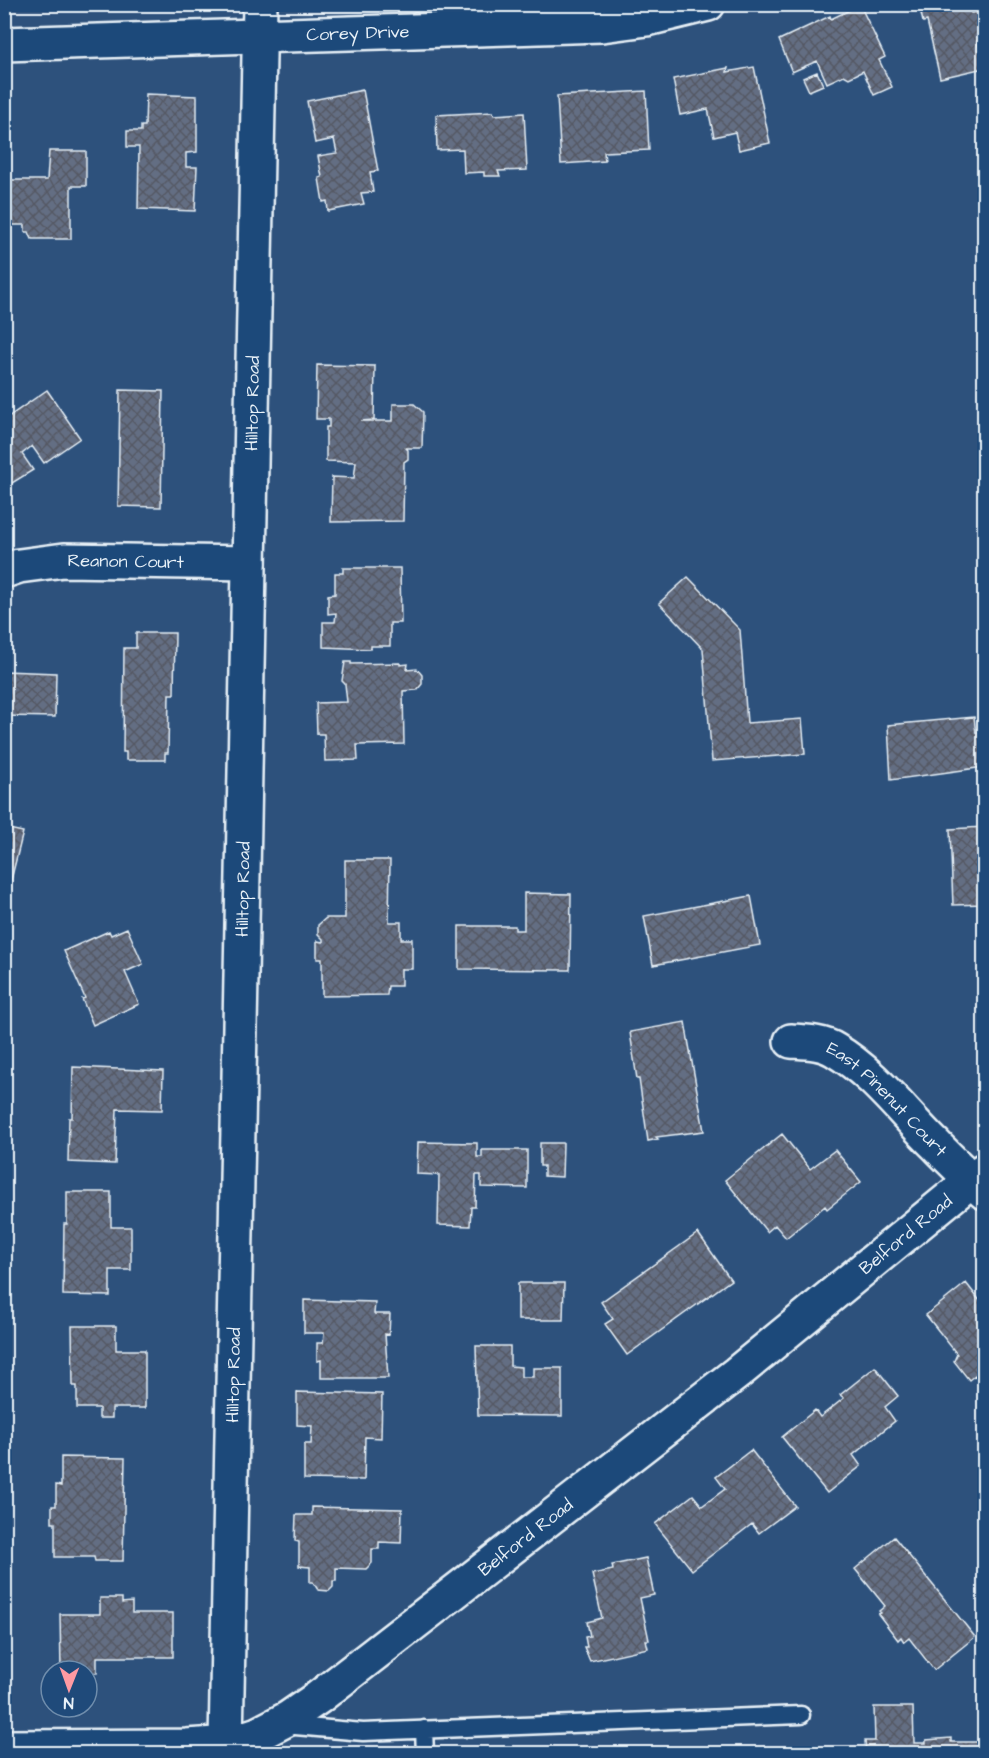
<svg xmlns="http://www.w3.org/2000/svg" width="989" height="1758" font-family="'Architects Daughter',sans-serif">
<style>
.building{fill:url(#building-cross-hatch);stroke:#e8f1f8;stroke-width:1.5}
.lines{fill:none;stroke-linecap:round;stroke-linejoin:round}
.lane-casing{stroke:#e8f1f8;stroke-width:21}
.street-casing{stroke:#e8f1f8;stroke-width:38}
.lane{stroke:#1f4a7a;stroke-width:16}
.street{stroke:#1f4a7a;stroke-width:33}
.labels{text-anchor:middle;stroke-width:6;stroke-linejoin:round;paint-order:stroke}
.street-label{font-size:18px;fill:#e8f1f8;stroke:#1f4a7a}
</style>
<defs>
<pattern id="building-cross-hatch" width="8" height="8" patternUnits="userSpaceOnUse" patternTransform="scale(1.5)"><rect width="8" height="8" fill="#646e83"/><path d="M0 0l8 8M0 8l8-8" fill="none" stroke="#545964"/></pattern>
</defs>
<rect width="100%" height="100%" fill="#2d517c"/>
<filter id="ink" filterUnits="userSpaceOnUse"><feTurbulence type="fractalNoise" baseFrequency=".0167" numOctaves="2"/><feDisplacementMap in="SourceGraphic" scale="12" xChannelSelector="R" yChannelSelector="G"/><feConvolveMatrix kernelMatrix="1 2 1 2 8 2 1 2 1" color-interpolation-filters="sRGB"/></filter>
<g filter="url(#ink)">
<path class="building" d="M 919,4 L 968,4 L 971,13 L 977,12 L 983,39 L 977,41 L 984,68 L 940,78 L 927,21 L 923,22 Z
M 860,5 L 885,57 L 879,60 L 892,87 L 874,95 L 863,71 L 849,78 L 844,75 L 827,83 L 817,61 L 792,72 L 779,40 L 830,16 L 831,19 Z
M 754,67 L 770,143 L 739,150 L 735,132 L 714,137 L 708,109 L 680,115 L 673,79 L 728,68 L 727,72 Z
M 817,72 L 823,85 L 809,91 L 803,78 Z
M 363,90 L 378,171 L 370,172 L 373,192 L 361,193 L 364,204 L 328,211 L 327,201 L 323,202 L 319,178 L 322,177 L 318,156 L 337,153 L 334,139 L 315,143 L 307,101 Z
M 646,91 L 649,150 L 604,152 L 605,161 L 561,164 L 557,96 Z
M 146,94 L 197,96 L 197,152 L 186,153 L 186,167 L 197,167 L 195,211 L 138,209 L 139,147 L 127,147 L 127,131 L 141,131 L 141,126 L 145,126 Z
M 493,112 L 494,115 L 524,113 L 527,170 L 498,171 L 500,176 L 484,176 L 484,172 L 464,173 L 463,149 L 437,150 L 436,115 Z
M 49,151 L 86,151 L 86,186 L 71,186 L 71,239 L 32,239 L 29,232 L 25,232 L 25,225 L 4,225 L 4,180 L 47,180 Z
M 317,365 L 375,366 L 374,420 L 361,421 L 393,421 L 393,404 L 414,404 L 423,412 L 422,448 L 406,448 L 408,450 L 408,459 L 404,462 L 403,521 L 331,522 L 332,477 L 354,478 L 356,462 L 326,461 L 326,427 L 329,427 L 329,419 L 316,419 Z
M 47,390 L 80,438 L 44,463 L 32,446 L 22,454 L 33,470 L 4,488 L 4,420 Z
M 120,390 L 163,391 L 161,507 L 118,506 Z
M 343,568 L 400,568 L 401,623 L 390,623 L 390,646 L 371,646 L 371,649 L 323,647 L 323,622 L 335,622 L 336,613 L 328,614 L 328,595 L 335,594 L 335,573 L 343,573 Z
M 688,577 L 740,630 L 747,723 L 802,719 L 805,754 L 712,761 L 703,649 L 659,603 Z
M 136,633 L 175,633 L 174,694 L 169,694 L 168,753 L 165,753 L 165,760 L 126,760 L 126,752 L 123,752 L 124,648 L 136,648 Z
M 345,662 L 351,662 L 351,664 L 400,663 L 400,665 L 408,664 L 407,670 L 417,669 L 422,675 L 422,684 L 417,690 L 403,691 L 404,744 L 357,745 L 358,760 L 325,761 L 324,734 L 317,734 L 316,703 L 347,702 L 345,684 L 342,681 Z
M 4,671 L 56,673 L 55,717 L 5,716 L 4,735 Z
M 974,717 L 976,733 L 984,730 L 984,767 L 891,780 L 888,725 Z
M 984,827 L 984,904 L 953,905 L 950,829 Z
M 4,828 L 23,832 L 9,888 L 4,887 Z
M 345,860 L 390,860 L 389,922 L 401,922 L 401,939 L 412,939 L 412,969 L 401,969 L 401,986 L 388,986 L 387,995 L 322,996 L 322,959 L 317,959 L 317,941 L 323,942 L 323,939 L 318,934 L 318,925 L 326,918 L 345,918 Z
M 524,893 L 571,894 L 570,970 L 459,969 L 459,926 L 515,926 L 515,930 L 524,930 Z
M 751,896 L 760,945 L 653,965 L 644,916 Z
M 127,928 L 143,964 L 125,972 L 139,1004 L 93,1025 L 82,999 L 85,998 L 64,951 L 109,931 L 111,935 Z
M 685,1022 L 704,1131 L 656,1137 L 658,1139 L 648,1141 L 639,1079 L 637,1079 L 630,1032 Z
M 73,1067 L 163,1071 L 162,1110 L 117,1109 L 115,1164 L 68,1162 L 69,1118 L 72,1118 Z
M 782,1134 L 810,1169 L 835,1150 L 861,1182 L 827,1209 L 825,1206 L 786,1238 L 775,1225 L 767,1232 L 725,1180 Z
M 418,1142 L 477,1143 L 477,1157 L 482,1157 L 482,1150 L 527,1150 L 527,1188 L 481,1187 L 481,1175 L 476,1175 L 475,1207 L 471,1207 L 470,1226 L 438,1225 L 439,1175 L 417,1174 Z
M 540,1143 L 563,1143 L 562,1177 L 544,1176 L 544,1166 L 540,1166 Z
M 67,1192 L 111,1192 L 111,1227 L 131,1227 L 131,1270 L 110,1270 L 110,1296 L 63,1295 L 64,1224 L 67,1224 Z
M 698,1233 L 731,1280 L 627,1355 L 605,1324 L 613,1319 L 601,1302 Z
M 518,1283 L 564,1283 L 563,1320 L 518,1320 Z
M 966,1283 L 984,1306 L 984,1388 L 975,1375 L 969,1380 L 954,1361 L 957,1354 L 926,1315 Z
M 304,1300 L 375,1302 L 374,1314 L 390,1314 L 389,1335 L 385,1334 L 388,1378 L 321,1378 L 321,1360 L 317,1361 L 317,1343 L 323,1343 L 324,1333 L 304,1333 Z
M 72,1326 L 116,1326 L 116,1350 L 145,1350 L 145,1408 L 112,1408 L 112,1418 L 99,1418 L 99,1408 L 77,1408 L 77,1386 L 73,1386 Z
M 476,1346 L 510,1346 L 510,1366 L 521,1367 L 521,1377 L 533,1377 L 533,1368 L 562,1368 L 562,1416 L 478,1415 Z
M 875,1367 L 898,1396 L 885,1407 L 895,1421 L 853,1455 L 861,1466 L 827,1493 L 782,1437 L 815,1410 L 820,1417 L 844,1398 L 840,1395 Z
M 297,1392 L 382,1394 L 381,1438 L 365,1437 L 364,1480 L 304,1479 L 304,1444 L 311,1444 L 312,1426 L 297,1425 Z
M 751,1450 L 795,1506 L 759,1533 L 752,1524 L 692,1570 L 655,1524 L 693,1495 L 702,1506 L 725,1489 L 716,1477 Z
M 61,1457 L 125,1458 L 123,1561 L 95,1561 L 94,1557 L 55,1557 L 55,1523 L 52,1523 L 52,1506 L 56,1506 L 56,1485 L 61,1486 Z
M 312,1507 L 402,1509 L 401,1543 L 379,1542 L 379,1549 L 372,1549 L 372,1563 L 366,1569 L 336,1568 L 336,1581 L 333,1581 L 333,1587 L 329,1591 L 318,1590 L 313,1582 L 310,1582 L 310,1567 L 299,1566 L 299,1542 L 295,1541 L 296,1515 L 312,1515 Z
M 894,1537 L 975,1637 L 934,1670 L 909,1638 L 904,1642 L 901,1637 L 898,1640 L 878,1614 L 881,1613 L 879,1611 L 885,1606 L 855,1569 Z
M 646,1558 L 654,1595 L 640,1598 L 649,1640 L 646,1640 L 648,1648 L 590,1661 L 584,1647 L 587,1647 L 585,1637 L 590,1636 L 587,1622 L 602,1618 L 592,1574 L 613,1570 L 612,1565 Z
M 100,1598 L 122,1598 L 122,1603 L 132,1602 L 132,1613 L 173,1613 L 173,1657 L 97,1657 L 97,1673 L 61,1671 L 60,1614 L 100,1614 Z
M 874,1707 L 913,1707 L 914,1743 L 926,1743 L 926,1740 L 951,1738 L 951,1742 L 981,1742 L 981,1754 L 866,1754 L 865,1741 L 875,1741 Z"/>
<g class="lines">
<defs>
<path id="lane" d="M 284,1725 L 363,1732 L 801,1715
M 424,1729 L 425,1754"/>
<g id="street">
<path id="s1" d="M 4,44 L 602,25 L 647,19 L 708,4"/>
<path id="s2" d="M 4,571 L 19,566 L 64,560 L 249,563"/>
<path id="s3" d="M 791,1041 C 806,1042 822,1042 835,1050 C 874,1073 903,1113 935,1144 C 951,1161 968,1176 984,1192"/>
<path id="s4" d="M 226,1743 L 260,4"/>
<path id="s5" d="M 4,1747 L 186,1746 L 231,1743 L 258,1734 L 287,1719 L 319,1697 L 737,1373 L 984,1170"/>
</g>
</defs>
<use href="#lane" class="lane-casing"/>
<use href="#street" class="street-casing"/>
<use href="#lane" class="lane"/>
<use href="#street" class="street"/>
</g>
</g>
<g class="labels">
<g class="street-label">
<text dy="6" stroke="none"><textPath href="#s1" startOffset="354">Corey Drive</textPath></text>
<text dy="6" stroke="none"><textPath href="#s4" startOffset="1340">Hilltop Road</textPath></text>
<text dy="6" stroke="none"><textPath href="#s2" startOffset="123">Reanon Court</textPath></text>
<text dy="6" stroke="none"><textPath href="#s4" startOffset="854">Hilltop Road</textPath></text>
<text dy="6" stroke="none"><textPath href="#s3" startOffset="117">East Pinenut Court</textPath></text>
<text dy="6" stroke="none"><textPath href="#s5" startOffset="1074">Belford Road</textPath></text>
<text dy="6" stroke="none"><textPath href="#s4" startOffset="368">Hilltop Road</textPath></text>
<text dy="6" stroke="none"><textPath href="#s5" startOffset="588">Belford Road</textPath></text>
</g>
</g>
<rect width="989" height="1758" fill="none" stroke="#1f4a7a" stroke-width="24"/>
<rect x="12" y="12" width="965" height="1734" fill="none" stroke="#e8f1f8" stroke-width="2" filter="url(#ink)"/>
<g transform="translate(69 1689) rotate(181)"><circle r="28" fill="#1f4a7a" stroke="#6f8dac" stroke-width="1.5"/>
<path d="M0-4.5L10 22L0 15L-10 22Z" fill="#ff9aa2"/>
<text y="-9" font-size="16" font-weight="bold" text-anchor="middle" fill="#e8f1f8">N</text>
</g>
</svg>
